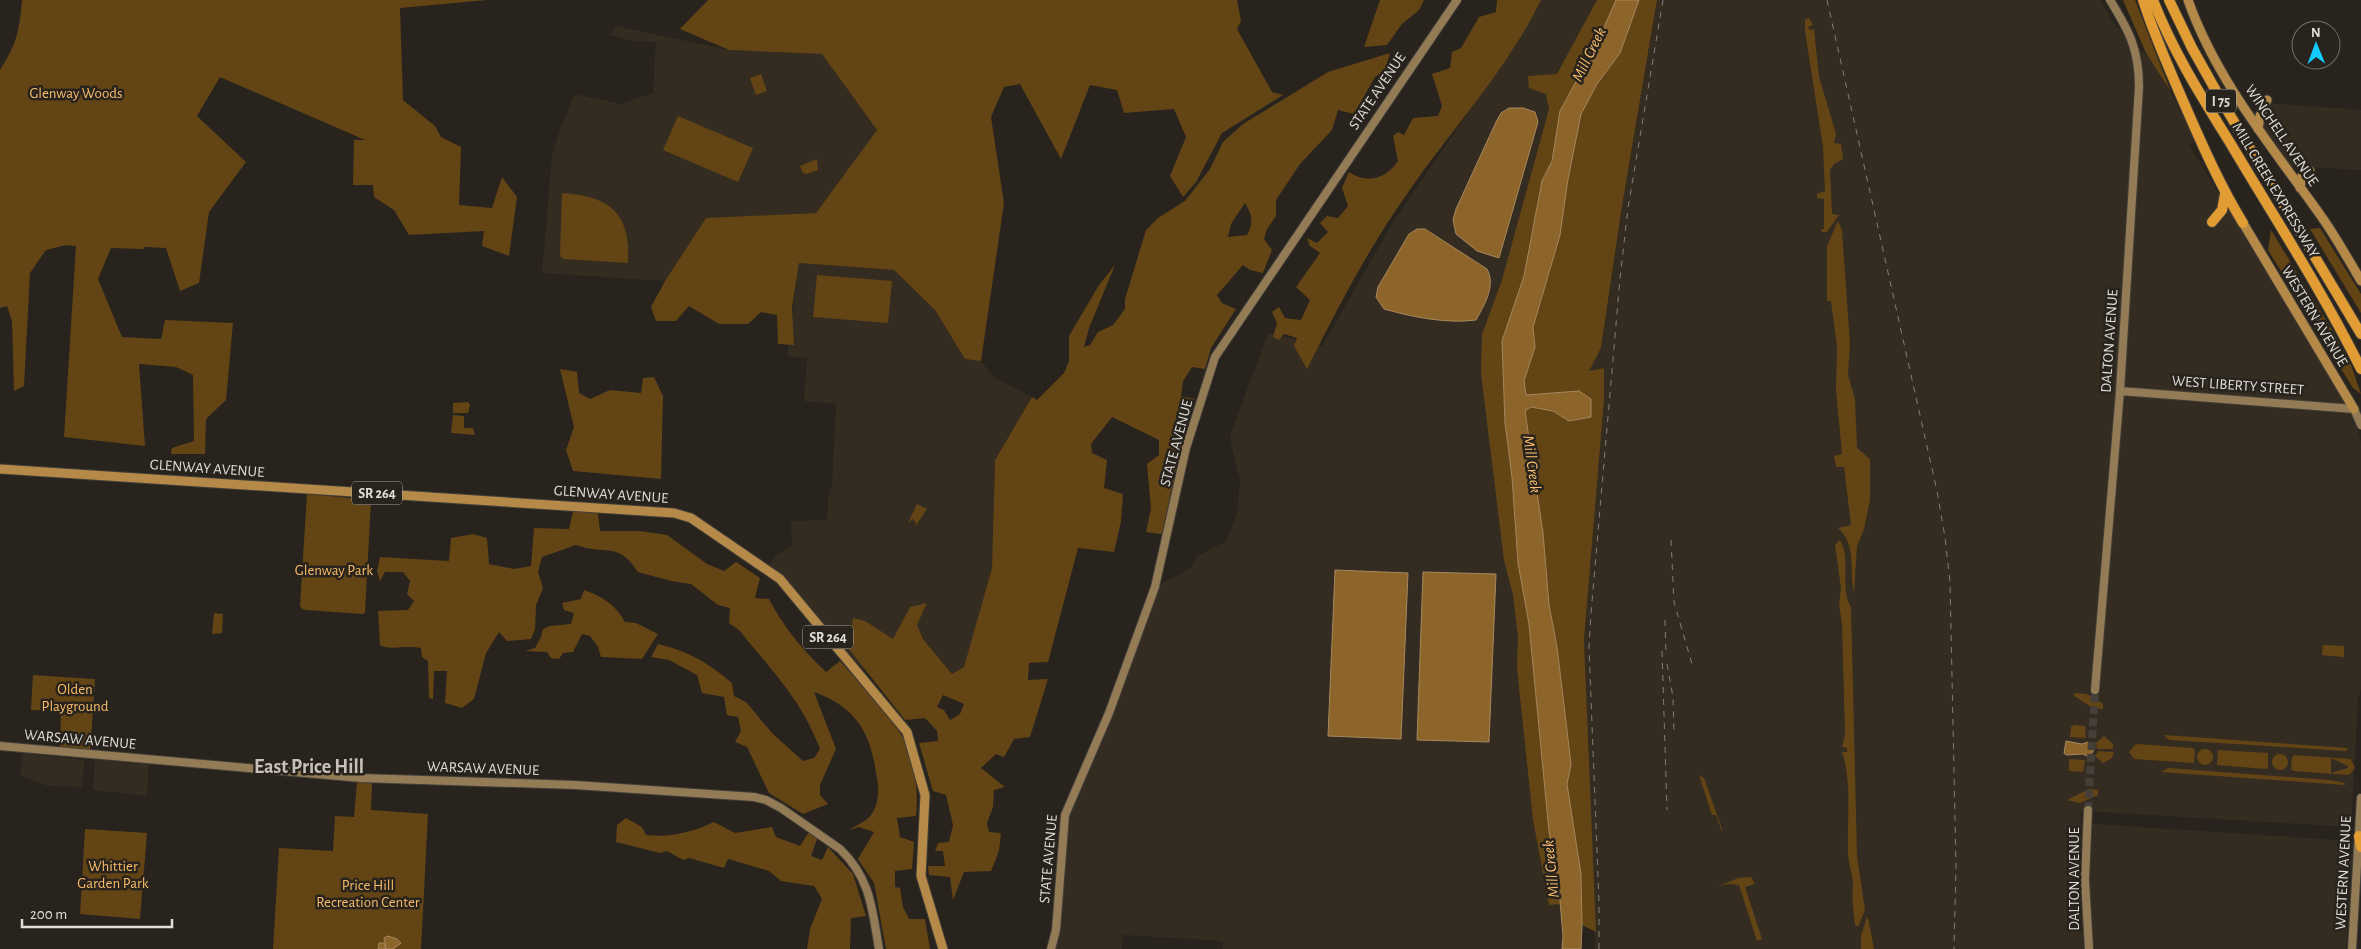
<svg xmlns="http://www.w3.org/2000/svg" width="2361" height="949" font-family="'Alegreya Sans',sans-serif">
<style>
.built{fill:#342c21}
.green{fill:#634415;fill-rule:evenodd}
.water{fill:#8d6429;stroke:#a6885e}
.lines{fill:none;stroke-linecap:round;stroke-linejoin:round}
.secondary-tunnel{stroke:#443f39;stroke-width:8;stroke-dasharray:8 4;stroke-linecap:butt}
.secondary-casing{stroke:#423e39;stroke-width:10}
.primary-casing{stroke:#423e39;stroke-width:11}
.highway-casing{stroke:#423e39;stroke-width:12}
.secondary{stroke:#937b56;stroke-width:8}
.primary{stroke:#b58947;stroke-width:9}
.highway{stroke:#e19d33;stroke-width:10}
.rail{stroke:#827e79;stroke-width:1;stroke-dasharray:6 6;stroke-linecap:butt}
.labels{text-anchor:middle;stroke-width:5;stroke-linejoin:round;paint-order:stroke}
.shield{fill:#28231d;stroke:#a9a5a1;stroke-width:1}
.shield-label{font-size:14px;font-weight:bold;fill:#e0ddd9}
.street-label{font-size:15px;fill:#e0ddd9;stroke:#28231d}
.park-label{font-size:15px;fill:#f7bb68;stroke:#28231d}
.water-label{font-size:16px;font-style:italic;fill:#fdc16f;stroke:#28231d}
.district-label{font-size:20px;font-weight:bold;fill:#c7c1b9;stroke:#28231d}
</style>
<rect width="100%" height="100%" fill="#28231d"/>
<path class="built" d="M 1541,0 L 1616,0 L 1598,41 L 1529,624 L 1544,773 L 1559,890 L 1563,936 L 1562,949 L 1223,949 L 1223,941 L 1123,935 L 1122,949 L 1051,949 L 1063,824 L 1109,713 L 1155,587 L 1181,574 L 1191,567 L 1197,556 L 1226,541 L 1233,525 L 1238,507 L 1240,480 L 1231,443 L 1231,433 L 1268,333 L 1322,346 L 1393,222 L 1511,50 Z
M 1657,0 L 2100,0 L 2115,25 L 2151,59 L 2198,140 L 2189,145 L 2338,387 L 2357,428 L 2361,442 L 2361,689 L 2358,700 L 2351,827 L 2081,811 L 2080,823 L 2351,841 L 2353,844 L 2346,949 L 1595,949 L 1584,640 L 1604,400 L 1604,368 L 1588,371 L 1601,348 L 1622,206 Z
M 616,26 L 729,50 L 822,54 L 877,130 L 816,213 L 706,218 L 665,281 L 542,273 L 552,156 L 560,129 L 575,94 L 621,104 L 653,93 L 656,42 L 630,41 L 610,35 Z
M 2267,103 L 2361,110 L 2361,170 L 2289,166 L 2260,124 Z
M 799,263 L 894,270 L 935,310 L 965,358 L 981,361 L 995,378 L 1032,397 L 995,460 L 992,568 L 960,683 L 923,639 L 859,673 L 766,569 L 777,555 L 792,546 L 791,521 L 827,520 L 828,499 L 832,483 L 836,404 L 804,401 L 807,358 L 787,356 Z
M 22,753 L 84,760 L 82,787 L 48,786 L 21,776 Z
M 95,760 L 149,764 L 147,796 L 93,790 Z"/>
<path class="green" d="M 22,0 L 487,0 L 400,8 L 403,100 L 435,126 L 441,137 L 461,147 L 459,205 L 492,208 L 502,177 L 517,197 L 509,256 L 482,246 L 484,231 L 409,235 L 394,210 L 374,197 L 373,185 L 353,185 L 354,140 L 365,140 L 220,77 L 197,116 L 246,162 L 209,212 L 199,283 L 180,291 L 166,248 L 144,247 L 144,249 L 111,248 L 98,279 L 122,337 L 161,339 L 165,320 L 233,323 L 226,400 L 206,419 L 205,454 L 171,454 L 172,448 L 194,441 L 193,375 L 176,367 L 139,364 L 145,446 L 64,437 L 76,246 L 66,245 L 46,250 L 30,273 L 24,386 L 14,391 L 12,321 L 7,306 L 0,308 L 0,70 C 17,43 19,32 22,0 Z
M 708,0 L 1237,0 L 1241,21 L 1237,29 L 1272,92 L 1283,95 L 1222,133 L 1196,182 L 1183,197 L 1170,176 L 1186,137 L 1174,109 L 1124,113 L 1117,90 L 1090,85 L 1061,159 L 1020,84 L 1004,87 L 991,117 L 1004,203 L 981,361 L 965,359 L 935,310 L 894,270 L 799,263 L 792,308 L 794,345 L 778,344 L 777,315 L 761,312 L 748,324 L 719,324 L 689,306 L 676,321 L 656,321 L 651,307 L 665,281 L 706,218 L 816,213 L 877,130 L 822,54 L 729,50 L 680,29 Z
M 1380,0 L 1424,0 L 1419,10 L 1402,24 L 1387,45 L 1364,47 Z
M 1497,0 L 1541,0 C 1507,70 1451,130 1407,194 C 1368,249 1337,309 1307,369 L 1294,346 L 1297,338 L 1284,334 L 1279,340 L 1273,337 L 1277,323 L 1272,312 L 1279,307 L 1285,318 L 1301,320 L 1310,300 L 1296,287 L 1320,253 L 1310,246 L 1307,238 L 1317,243 L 1328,232 L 1320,223 L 1327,216 L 1338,218 L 1348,206 L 1342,188 L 1349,172 C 1367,184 1386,179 1398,161 L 1393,136 L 1398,132 L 1404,135 L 1413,118 L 1438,116 L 1442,106 L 1432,74 L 1450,68 L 1452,52 L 1461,48 L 1479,17 L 1496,12 Z
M 1597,0 L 1616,0 L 1598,41 L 1560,111 L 1552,161 L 1542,181 L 1524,276 L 1502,342 L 1505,423 L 1512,477 L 1518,563 L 1529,624 L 1549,831 L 1560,904 L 1549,905 L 1533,820 L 1517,668 L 1518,637 L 1513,595 L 1504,560 L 1481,374 L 1482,334 L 1502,280 L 1549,109 L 1546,94 L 1529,88 L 1528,76 L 1557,74 Z
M 1639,0 L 1657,0 L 1622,206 L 1601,348 L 1589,371 L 1604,368 L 1604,400 L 1584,640 L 1596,932 L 1582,925 L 1581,874 L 1567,784 L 1571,764 L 1557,647 L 1549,605 L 1525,411 L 1531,407 L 1553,411 L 1569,421 L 1590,417 L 1591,399 L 1579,391 L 1526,395 L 1524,381 L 1535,347 L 1533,327 L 1560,235 L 1568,179 L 1581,114 L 1597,84 L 1620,53 Z
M 2123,0 L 2135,0 L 2171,92 L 2146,53 Z
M 1809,18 L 1813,25 L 1808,27 L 1810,30 L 1814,29 L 1819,77 L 1836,134 L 1834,143 L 1841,144 L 1843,159 L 1834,164 L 1830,170 L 1832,214 L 1839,215 L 1827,232 L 1822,232 L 1821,229 L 1824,229 L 1824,199 L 1817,198 L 1817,194 L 1825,191 L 1823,147 L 1805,31 L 1805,20 Z
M 1390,53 L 1385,70 L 1375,77 L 1354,114 L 1338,110 L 1332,130 L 1300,164 L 1276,200 L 1276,216 L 1267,229 L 1264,239 L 1272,250 L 1263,273 L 1250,270 L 1243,265 L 1217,295 L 1222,303 L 1236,309 L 1211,348 L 1205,369 L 1192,367 L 1183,381 L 1181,396 L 1195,399 L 1183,437 L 1162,534 L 1146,532 L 1151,509 L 1147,464 L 1159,455 L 1159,440 L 1112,417 L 1091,444 L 1092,453 L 1107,460 L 1104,488 L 1123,494 L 1121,521 L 1114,552 L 1078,548 L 1048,662 L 1029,663 L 1028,680 L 1048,679 L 1030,737 L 1014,739 L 1004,757 L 996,754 L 981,768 L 1005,787 L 994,790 L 993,807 L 987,823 L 989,832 L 1001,833 L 999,851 L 991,871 L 964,872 L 953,900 L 950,877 L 929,875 L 928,866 L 945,866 L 943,851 L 935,851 L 938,843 L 949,842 L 953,825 L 946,795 L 933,791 L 919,743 L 938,741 L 937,731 L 925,718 L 905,720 L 841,639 L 850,638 L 853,618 L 865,621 L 893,639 L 910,607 L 927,603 L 917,625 L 923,639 L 952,674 L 964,667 L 992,568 L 995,460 L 1032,397 L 1037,400 L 1064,373 L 1069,361 L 1069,336 L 1099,285 L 1115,265 L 1089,328 L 1084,347 L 1090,345 L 1098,332 L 1113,325 L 1125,309 L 1125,299 L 1146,230 L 1158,218 L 1185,201 L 1210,169 L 1223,142 L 1243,124 L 1328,72 ZM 1245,203 C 1252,215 1254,222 1247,235 L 1228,237 L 1231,224 ZM 943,695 L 964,704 L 960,714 L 950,720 L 944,710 L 937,707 Z
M 761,74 L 767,91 L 756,95 L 750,78 Z
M 678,116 L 753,148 L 738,182 L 663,150 Z
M 817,159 L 818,170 L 807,174 L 803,173 L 800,166 Z
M 562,193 C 610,196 631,213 628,263 L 563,259 L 560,256 Z
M 1838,221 L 1842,230 L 1850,344 L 1848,375 L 1855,399 L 1857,448 L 1870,459 L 1870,500 L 1864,529 L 1857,546 L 1854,593 C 1849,570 1857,545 1838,528 L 1851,525 L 1844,467 L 1836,467 L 1834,456 L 1842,454 L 1836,390 L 1837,346 L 1831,301 L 1827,301 L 1827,246 Z
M 2320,228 L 2361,294 L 2361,313 L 2310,229 Z
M 2271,230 L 2334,333 L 2351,365 L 2361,394 L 2353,388 L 2268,250 Z
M 817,275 L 892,281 L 888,323 L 813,317 Z
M 560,369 L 577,372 L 579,393 L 590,399 L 610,390 L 641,393 L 643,378 L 654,377 L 663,396 L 661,479 L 573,471 L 566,450 L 574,427 Z
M 468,402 L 470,405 L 468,413 L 453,413 L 453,403 Z
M 453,415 L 464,416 L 464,428 L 473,428 L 475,435 L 451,433 Z
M 307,494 L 371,500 L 365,613 L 362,614 L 306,610 L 302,609 L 300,606 Z
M 917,504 L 927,509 L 915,527 L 916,523 L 913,519 L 908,523 Z
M 573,511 L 598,513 L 600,531 L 640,531 L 667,535 L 707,564 L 724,571 L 736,562 L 760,578 L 755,598 L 769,599 C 784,628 803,650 826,672 L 840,661 C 859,683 881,705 898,730 C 914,752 919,789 916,816 L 897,818 L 900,837 L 914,842 L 912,869 L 895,871 L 895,887 L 900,888 L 903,907 L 909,919 L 925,919 L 930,949 L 886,949 L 874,883 L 858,859 L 874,832 L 859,827 L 849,830 C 855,826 867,821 871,815 C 880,803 879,786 876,773 C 870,731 855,707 814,692 L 836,749 L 820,785 L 820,795 L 828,804 L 803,814 L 769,793 L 747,747 L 735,742 L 741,731 L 738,717 L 727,715 L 724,697 L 702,693 L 697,675 L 669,660 L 651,657 L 658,644 C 690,652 707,662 732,683 L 734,696 L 746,702 L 772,733 L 803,761 L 814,758 L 820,749 C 801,699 772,671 739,630 L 729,623 L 730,608 L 718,605 L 691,584 L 671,581 L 638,572 C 617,540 605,556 576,545 L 542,557 L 538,572 L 543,588 L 536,605 L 535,629 L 531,639 L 507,641 L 499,632 L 486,653 L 474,699 L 462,708 L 445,703 L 447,671 L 434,671 L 433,699 L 429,698 L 428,661 L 422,657 L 421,648 C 406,645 391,651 380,645 L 378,611 L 408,610 L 414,601 L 407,594 L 410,581 L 403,572 L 385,572 L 380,581 L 377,571 L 380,557 L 449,561 L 451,538 L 473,534 L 487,538 L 489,564 L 514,569 L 531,566 L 534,528 L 569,529 Z
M 1840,540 C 1852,559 1839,588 1851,607 L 1857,856 L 1865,910 L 1858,927 L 1855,925 C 1854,913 1851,898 1853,887 C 1854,880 1848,862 1848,853 C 1847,822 1852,781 1842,752 L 1847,752 L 1847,748 L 1842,747 L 1845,734 L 1842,624 L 1839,604 L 1841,588 L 1835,545 Z
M 584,590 C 602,596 616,605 625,622 L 636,623 L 658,634 L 642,659 L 601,657 L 598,647 L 590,636 L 582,634 L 573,652 L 563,653 L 559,659 L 551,658 L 547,652 L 525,651 L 535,648 L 541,637 L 543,629 L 550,626 L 571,624 L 574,613 L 564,610 L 562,603 L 581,599 Z
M 214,613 L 223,614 L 222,633 L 212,634 Z
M 2323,645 L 2344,646 L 2344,657 L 2322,655 Z
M 33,675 L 95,679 L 90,754 L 60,751 L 61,711 L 31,710 Z
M 2076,693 L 2087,694 L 2103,704 L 2103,709 L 2094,709 L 2073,695 Z
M 2074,725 L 2085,726 L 2086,738 L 2070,737 L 2071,727 Z
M 2164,735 L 2347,748 L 2347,751 L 2169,740 Z
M 2104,736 L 2113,744 L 2113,749 L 2097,749 L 2096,743 Z
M 2136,744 L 2193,748 L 2195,751 L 2194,763 L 2134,759 L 2129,752 Z
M2197 757a8 8 0 1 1 16 0a8 8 0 1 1-16 0Z
M 2218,750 L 2268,753 L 2268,767 L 2266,769 L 2217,765 Z
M 2098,751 L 2112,752 L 2114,753 L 2112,758 L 2103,763 L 2095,756 Z
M2272 762a8 8 0 1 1 16 0a8 8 0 1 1-16 0Z
M 2294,755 L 2351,759 L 2355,768 L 2349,775 L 2293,771 L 2291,769 L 2292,757 ZM 2331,758 L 2348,766 L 2348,768 L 2331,773 Z
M 2069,759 L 2085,760 L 2083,772 L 2069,771 Z
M 2168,768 L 2329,780 L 2345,783 L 2345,785 L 2161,772 Z
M 1699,775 L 1704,778 L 1722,829 L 1722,832 L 1716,815 L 1712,815 Z
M 357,782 L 372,783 L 371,810 L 428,814 L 421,949 L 273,949 L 279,848 L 333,851 L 335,816 L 354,817 Z
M 2089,789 L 2098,790 L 2098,795 L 2080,803 L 2067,800 Z
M 626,818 L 642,827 L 646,835 C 670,838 692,832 714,822 L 735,833 L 772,827 L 776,837 L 800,846 L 809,832 L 817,839 L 811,856 L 822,860 L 828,847 L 853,874 L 866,916 L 851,918 L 850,949 L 807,949 L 810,929 L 822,899 L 814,886 L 781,881 L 769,871 L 728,859 L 724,868 L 689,858 L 683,860 L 667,851 L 660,853 L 616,842 L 617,825 Z
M 85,829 L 147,833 L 140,919 L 80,914 Z
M 1751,877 L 1755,884 L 1745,887 L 1762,939 L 1757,941 L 1739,885 L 1729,884 L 1719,886 L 1738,878 Z
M 1867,917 L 1868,918 L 1874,949 L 1861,949 L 1861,936 Z"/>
<path class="water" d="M 1616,0 L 1639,0 L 1620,53 L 1597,84 L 1581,114 L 1568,179 L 1560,235 L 1533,327 L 1535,347 L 1524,381 L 1526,395 L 1579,391 L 1591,399 L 1591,417 L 1569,421 L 1553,411 L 1531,407 L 1525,411 L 1543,533 L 1549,605 L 1557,647 L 1571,764 L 1567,784 L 1581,874 L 1582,925 L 1581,949 L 1562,949 L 1563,936 L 1559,890 L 1549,831 L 1529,624 L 1518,563 L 1512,477 L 1505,423 L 1502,341 L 1524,276 L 1542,181 L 1552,161 L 1560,111 L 1598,41 Z
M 1509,108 L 1523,108 L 1535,112 L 1538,122 L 1499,258 L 1477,251 L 1456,234 L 1453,220 L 1456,209 L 1496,122 L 1501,113 Z
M 1417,229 L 1425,229 L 1487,269 C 1496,285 1485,304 1476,320 C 1447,324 1412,317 1384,309 L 1376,297 L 1378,287 L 1409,234 Z
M 1335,570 L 1408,573 L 1401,739 L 1328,736 Z
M 1423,572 L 1496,574 L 1489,742 L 1417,740 Z
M 2066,741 L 2082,744 L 2088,742 L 2093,746 L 2093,752 L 2087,756 L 2083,754 L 2066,755 L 2064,753 Z
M 388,936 L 397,939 L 401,943 L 393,949 L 378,949 L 379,943 L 384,943 L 386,949 L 384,938 Z"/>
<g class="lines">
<path class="secondary-tunnel" d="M 2088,810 L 2095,690"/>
<defs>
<path id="secondary" d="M 2120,391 L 2354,409 L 2361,425
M 2095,690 L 2120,391 L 2139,87 C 2139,49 2129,31 2110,0
M 0,746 L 361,778 L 575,785 L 754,797 L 766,800 L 781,808 L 840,849 C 871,879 872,909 879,949
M 2088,810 L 2085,880 L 2089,949
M 1051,949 L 1056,930 L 1065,815 L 1109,713 L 1155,587 L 1186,448 L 1215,357 L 1457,0
M 2352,949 L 2361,798"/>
<path id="primary" d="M 2188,0 C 2216,80 2273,148 2321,216 C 2336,237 2348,259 2361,281
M 2258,129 L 2260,116 L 2267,100
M 2300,188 L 2302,176 L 2310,171
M 2243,223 L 2354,409
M 0,469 L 674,513 L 691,518 L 780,579 L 907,732 L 925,795 L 921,876 L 943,949"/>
<path id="highway" d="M 2143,0 C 2155,38 2171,73 2187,110 C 2204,149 2221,187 2243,223
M 2153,0 C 2173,52 2203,99 2232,146 C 2276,220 2323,292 2361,369
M 2169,0 L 2192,48 L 2224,105 L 2361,334
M 2212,222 L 2222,210 L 2225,194
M 2359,836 L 2361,847"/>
</defs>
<use href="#secondary" class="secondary-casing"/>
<use href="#primary" class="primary-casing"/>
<use href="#highway" class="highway-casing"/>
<use href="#secondary" class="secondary"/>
<use href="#primary" class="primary"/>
<use href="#highway" class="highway"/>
<path class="rail" d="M 1827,0 L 1937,491 L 1945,537 L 1950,582 L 1956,868 L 1954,949
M 1671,540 L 1674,602 L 1692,664
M 1665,620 L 1666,656
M 1662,651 L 1667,810
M 1667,664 L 1673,697 L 1674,734
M 1599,949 L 1599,902 L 1589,648 L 1591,613 L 1620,278 L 1628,208 L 1663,0"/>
</g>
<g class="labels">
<g class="shield">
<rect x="2206" y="89.5" width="30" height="23" rx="4"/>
<rect x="352" y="481.5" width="50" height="23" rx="4"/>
<rect x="803" y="625.5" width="50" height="23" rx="4"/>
</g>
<g class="shield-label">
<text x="2221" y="106">I 75</text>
<text x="377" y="498">SR 264</text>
<text x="828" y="642">SR 264</text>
</g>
<g class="street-label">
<text transform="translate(1377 91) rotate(-56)" y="5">STATE AVENUE</text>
<text transform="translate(2282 135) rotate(56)" y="5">WINCHELL AVENUE</text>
<text transform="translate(2276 190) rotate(59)" y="5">MILL CREEK EXPRESSWAY</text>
<text transform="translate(2315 316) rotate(59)" y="5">WESTERN AVENUE</text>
<text transform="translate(2109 341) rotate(-86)" y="5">DALTON AVENUE</text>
<text transform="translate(2238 385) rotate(4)" y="5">WEST LIBERTY STREET</text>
<text transform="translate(1176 443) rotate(-75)" y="5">STATE AVENUE</text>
<text transform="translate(207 468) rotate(4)" y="5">GLENWAY AVENUE</text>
<text transform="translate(611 494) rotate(4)" y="5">GLENWAY AVENUE</text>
<text transform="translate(80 739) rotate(5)" y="5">WARSAW AVENUE</text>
<text transform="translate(483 768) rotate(2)" y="5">WARSAW AVENUE</text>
<text transform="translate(1048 859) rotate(-85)" y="5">STATE AVENUE</text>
<text transform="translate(2343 873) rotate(-87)" y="5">WESTERN AVENUE</text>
<text transform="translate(2074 879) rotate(-90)" y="5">DALTON AVENUE</text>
</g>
<g class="park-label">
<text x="76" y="98">Glenway Woods</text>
<text x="334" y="575">Glenway Park</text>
<text x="75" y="694">Olden<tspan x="75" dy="17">Playground</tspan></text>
<text x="113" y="871">Whittier<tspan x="113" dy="17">Garden Park</tspan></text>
<text x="368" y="890">Price Hill<tspan x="368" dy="17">Recreation Center</tspan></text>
</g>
<g class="water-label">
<text transform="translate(1588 54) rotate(-64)" y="6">Mill Creek</text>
<text transform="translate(1533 464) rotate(82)" y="6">Mill Creek</text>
<text transform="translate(1550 869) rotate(-96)" y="6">Mill Creek</text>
</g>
<g class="district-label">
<text x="309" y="773">East Price Hill</text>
</g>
</g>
<g transform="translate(2316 45) rotate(359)"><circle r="24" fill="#28231d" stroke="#726d68"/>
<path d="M0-4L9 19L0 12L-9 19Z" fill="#12cafb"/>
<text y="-8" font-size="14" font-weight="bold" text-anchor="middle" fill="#e0ddd9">N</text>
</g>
<path d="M22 919v8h150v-8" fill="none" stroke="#e0ddd9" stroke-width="2.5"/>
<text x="30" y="919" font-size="15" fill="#e0ddd9" stroke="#28231d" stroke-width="4" paint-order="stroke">200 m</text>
</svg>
